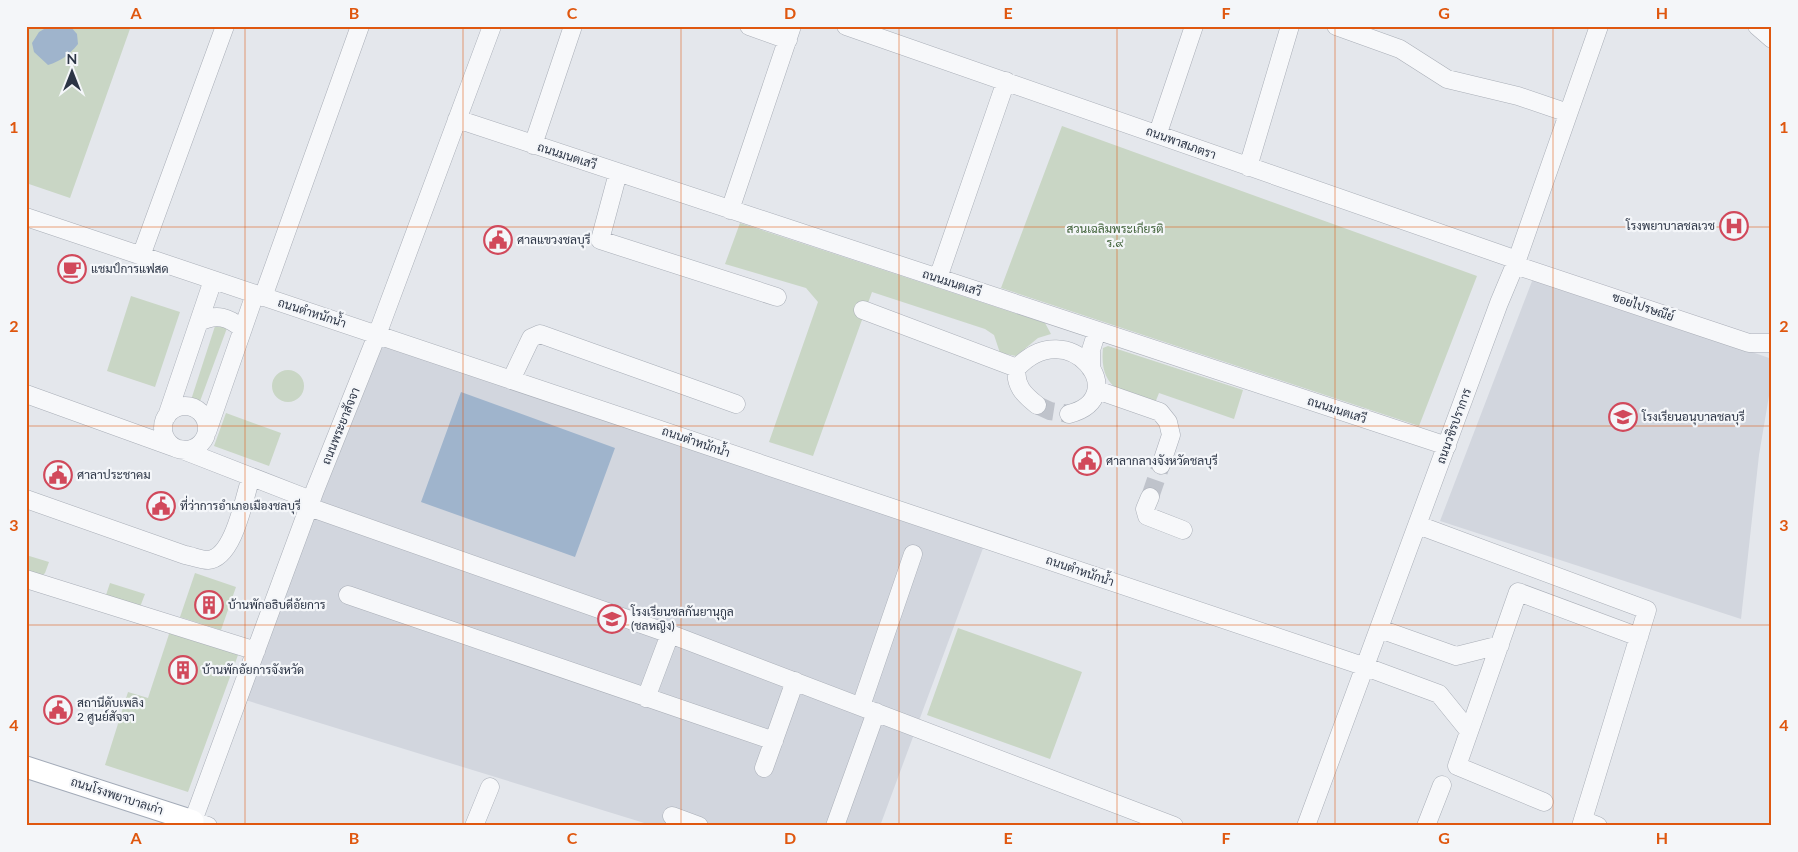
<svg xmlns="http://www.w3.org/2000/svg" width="1798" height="852" font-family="Lato,Sarabun,sans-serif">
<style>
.built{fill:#d2d6de}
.green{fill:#c9d6c5}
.water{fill:#9fb4cc}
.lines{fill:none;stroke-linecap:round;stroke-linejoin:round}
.minor-tunnel{stroke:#bfc3cb;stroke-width:18;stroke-dasharray:18 9;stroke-linecap:butt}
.minor-casing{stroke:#a9aeb7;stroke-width:19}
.major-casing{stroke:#a3abb8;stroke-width:23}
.minor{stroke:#f7f8fa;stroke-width:18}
.major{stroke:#fff;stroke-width:21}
.grid{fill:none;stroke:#df570f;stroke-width:1;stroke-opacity:0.55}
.labels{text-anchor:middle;stroke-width:4.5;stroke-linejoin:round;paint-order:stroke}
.street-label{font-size:12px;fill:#2b3445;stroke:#f4f6f9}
.poi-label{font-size:12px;fill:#2b3445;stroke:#f4f6f9;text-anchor:start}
.park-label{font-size:12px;fill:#3f6138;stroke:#f4f6f9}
.neatline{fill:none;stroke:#df570f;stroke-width:2}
.grid-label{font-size:16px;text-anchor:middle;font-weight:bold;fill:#df570f}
</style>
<rect width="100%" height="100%" fill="#e4e7ec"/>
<path class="built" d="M 1534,276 L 1772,359 L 1772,378 L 1759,455 L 1741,619 L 1440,521 Z
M 377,335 L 986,540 L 880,826 L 654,826 L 239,698 Z"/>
<path class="green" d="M 26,26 L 131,26 L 70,198 L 26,183 Z
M 1062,126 L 1477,276 L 1419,426 L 1001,288 Z
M 740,223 L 1045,323 L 1051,334 L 1038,338 L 1016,356 L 1000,353 L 994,335 L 985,329 L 872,292 L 813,456 L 769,442 L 818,302 L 806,288 L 725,264 Z
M 131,296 L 180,312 L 155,387 L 107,371 Z
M 216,323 L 227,328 L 199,404 L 194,404 L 191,400 Z
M 1108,346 L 1243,390 L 1234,419 L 1159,393 L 1155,403 C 1122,393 1099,389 1103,348 Z
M272 386a16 16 0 1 1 32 0a16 16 0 1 1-32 0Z
M 226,413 L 281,433 L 269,466 L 214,446 Z
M 26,555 L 49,562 L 45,573 L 41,577 L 26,572 Z
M 195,573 L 236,587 L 221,630 L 180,617 Z
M 110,583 L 145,594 L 140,607 L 106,595 Z
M 958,628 L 1082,672 L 1050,759 L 927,715 Z
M 170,631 L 238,655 L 188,792 L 105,765 L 128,692 L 148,698 Z"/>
<path class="water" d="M 49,26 L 70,26 L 77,34 L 78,44 C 69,55 61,61 48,65 L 34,52 L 32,43 L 39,32 Z
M 461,392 L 615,448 L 575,557 L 421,502 Z"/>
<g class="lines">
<path class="minor-tunnel" d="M 1037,405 L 1050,411 L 1069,414
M 1150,497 L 1161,465"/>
<defs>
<path id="minor" d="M 749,26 L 788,40
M 846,26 L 1517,260
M 1336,26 L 1400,49 L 1447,79 L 1518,96 L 1568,113
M 1757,26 L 1772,39
M 457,119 L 1447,446
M 1158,133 L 1194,26
M 533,145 L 573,26
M 1248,167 L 1290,26
M 618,173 L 600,240 L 777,297
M 730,210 L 792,26
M 26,217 L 1366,667 L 1439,694 L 1469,731
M 141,256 L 225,26
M 1515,265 L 1749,343 L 1772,343
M 938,278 L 1006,81
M 263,297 L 360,26
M 863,310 L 1017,368
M 199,322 C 217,313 228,317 243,329
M 1091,369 L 1091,350 L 1097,331
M 511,380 L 531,338 L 540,334 L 736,404
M 1097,390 L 1160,412 L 1168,422 L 1171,435 L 1161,465
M 26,394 L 173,447
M 1037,405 C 1024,395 1014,385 1017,368 C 1069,312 1135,397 1069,414
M163 428a22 22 0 1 1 44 0a22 22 0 1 1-44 0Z
M 167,416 L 213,280
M 207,432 L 255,294
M 180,449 L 311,500
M 1150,497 L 1145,509 L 1147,516 L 1183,530
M 26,499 L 185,555 C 192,556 201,560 208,560 C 234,558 244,498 251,477
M 309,507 L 670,634 L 1174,826
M 1418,525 L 1647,610 L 1581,826
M 26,579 L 256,651
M 348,595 L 774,741
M 1380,629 L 1456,656 L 1500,645
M 646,698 L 670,634
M 861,706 L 913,554
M 764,768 L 795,681
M 1544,802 L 1457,766 L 1518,592 L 1639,637
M 672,816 L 699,826
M 1583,820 L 1598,826
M 208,826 L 193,821 L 315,490 L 377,335 L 492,26
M 474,826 L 490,787
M 835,826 L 876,712
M 1306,826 L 1499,303 L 1517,260 L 1599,26
M 1426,826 L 1442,785"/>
<path id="major" d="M 26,767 L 193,821 L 191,826"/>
</defs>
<use href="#minor" class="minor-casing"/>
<use href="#major" class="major-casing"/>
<use href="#minor" class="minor"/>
<use href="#major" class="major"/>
</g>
<path class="grid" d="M 245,26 L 245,826M 463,26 L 463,826M 681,26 L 681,826M 899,26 L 899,826M 1117,26 L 1117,826M 1335,26 L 1335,826M 1553,26 L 1553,826M 26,227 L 1772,227M 26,426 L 1772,426M 26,625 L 1772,625"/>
<defs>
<symbol id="hospital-ring" viewBox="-11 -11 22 22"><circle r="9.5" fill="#f4f6f9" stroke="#d1495b" stroke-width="1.5"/><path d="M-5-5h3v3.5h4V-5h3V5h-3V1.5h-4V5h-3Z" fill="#d1495b"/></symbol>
<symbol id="civic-ring" viewBox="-11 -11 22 22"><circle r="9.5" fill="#f4f6f9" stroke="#d1495b" stroke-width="1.5"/><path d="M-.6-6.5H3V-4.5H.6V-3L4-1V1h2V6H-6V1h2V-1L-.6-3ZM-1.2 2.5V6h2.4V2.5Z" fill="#d1495b"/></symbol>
<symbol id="cafe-ring" viewBox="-11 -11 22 22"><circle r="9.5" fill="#f4f6f9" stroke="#d1495b" stroke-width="1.5"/><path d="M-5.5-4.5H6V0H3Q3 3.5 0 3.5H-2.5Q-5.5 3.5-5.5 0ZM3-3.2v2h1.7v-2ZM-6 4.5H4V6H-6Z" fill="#d1495b"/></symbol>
<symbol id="school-ring" viewBox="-11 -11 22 22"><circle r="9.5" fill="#f4f6f9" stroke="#d1495b" stroke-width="1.5"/><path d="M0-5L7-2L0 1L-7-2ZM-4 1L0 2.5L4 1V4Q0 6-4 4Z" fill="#d1495b"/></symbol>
<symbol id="building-ring" viewBox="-11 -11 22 22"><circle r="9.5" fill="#f4f6f9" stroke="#d1495b" stroke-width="1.5"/><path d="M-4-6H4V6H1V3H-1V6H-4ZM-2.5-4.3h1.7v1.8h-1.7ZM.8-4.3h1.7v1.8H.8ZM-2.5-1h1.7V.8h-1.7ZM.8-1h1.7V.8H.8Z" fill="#d1495b"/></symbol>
</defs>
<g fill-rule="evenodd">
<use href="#hospital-ring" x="1718" y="210" width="32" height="32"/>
<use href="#civic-ring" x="482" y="224" width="32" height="32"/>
<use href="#cafe-ring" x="56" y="253" width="32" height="32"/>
<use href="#school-ring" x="1607" y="401" width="32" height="32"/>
<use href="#civic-ring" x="1071" y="445" width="32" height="32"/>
<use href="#civic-ring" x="42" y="459" width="32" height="32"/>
<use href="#civic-ring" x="145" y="490" width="32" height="32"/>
<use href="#building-ring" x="193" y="589" width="32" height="32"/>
<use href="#school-ring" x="596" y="603" width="32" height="32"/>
<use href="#building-ring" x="167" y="654" width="32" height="32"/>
<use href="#civic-ring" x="42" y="694" width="32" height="32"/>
</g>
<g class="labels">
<g class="street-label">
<text transform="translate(1181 143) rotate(20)" y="4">ถนนพาสเภตรา</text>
<text transform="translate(567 156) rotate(18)" y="4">ถนนมนตเสวี</text>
<text transform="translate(952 283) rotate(18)" y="4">ถนนมนตเสวี</text>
<text transform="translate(1643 307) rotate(19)" y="4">ซอยไปรษณีย์</text>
<text transform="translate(312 313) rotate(18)" y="4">ถนนตำหนักน้ำ</text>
<text transform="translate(1337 410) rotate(18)" y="4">ถนนมนตเสวี</text>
<text transform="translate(341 426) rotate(-68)" y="4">ถนนพระยาสัจจา</text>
<text transform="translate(1454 426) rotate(-70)" y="4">ถนนวชิรปราการ</text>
<text transform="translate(696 442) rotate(19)" y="4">ถนนตำหนักน้ำ</text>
<text transform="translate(1080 571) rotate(19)" y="4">ถนนตำหนักน้ำ</text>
<text transform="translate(117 796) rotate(18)" y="4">ถนนโรงพยาบาลเก่า</text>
</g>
<g class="poi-label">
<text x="1715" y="230" text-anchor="end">โรงพยาบาลชลเวช</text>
<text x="517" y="244">ศาลแขวงชลบุรี</text>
<text x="91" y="273">แชมป์การแฟสด</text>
<text x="1642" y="421">โรงเรียนอนุบาลชลบุรี</text>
<text x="1106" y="465">ศาลากลางจังหวัดชลบุรี</text>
<text x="77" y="479">ศาลาประชาคม</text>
<text x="180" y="510">ที่ว่าการอำเภอเมืองชลบุรี</text>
<text x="228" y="609">บ้านพักอธิบดีอัยการ</text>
<text x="631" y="616">โรงเรียนชลกันยานุกูล<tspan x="631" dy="14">(ชลหญิง)</tspan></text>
<text x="202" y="674">บ้านพักอัยการจังหวัด</text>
<text x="77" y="707">สถานีดับเพลิง<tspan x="77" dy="14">2 ศูนย์สัจจา</tspan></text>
</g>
<g class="park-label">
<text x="1115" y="233">สวนเฉลิมพระเกียรติ<tspan x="1115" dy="14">ร.๙</tspan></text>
</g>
</g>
<rect width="1798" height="852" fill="none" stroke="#f4f6f9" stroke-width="55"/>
<g transform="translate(72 72)" stroke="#f4f6f9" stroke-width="4" paint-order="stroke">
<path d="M0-4L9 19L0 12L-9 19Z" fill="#2b3445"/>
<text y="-8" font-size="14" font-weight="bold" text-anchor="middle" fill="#2b3445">N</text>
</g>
<rect x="28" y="28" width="1742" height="796" class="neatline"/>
<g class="grid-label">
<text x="136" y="19">A</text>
<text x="354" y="19">B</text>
<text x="572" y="19">C</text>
<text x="790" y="19">D</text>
<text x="1008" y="19">E</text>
<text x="1226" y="19">F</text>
<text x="1444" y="19">G</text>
<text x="1662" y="19">H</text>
<text x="14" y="133">1</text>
<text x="1784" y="133">1</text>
<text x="14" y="332">2</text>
<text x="1784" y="332">2</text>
<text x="14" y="531">3</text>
<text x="1784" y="531">3</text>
<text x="14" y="731">4</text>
<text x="1784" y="731">4</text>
<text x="136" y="844">A</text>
<text x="354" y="844">B</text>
<text x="572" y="844">C</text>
<text x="790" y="844">D</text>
<text x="1008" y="844">E</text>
<text x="1226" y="844">F</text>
<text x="1444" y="844">G</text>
<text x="1662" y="844">H</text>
</g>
</svg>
